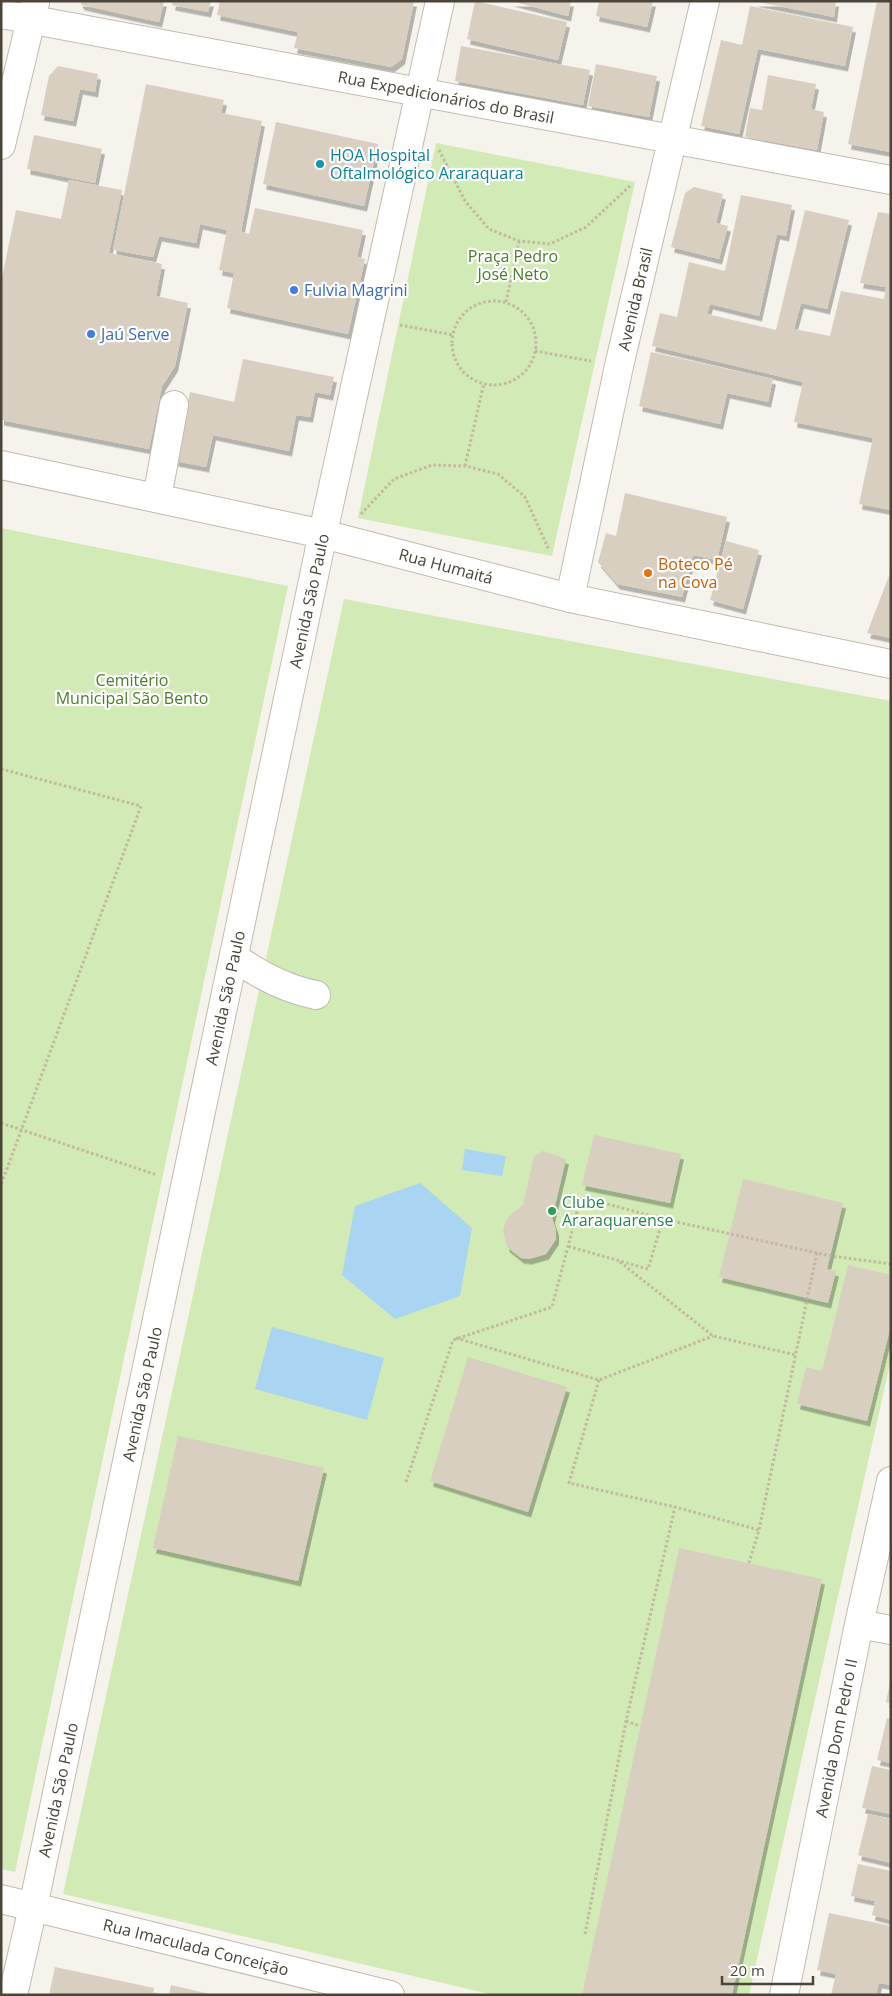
<svg xmlns="http://www.w3.org/2000/svg" width="892" height="1996" font-family="'Open Sans',sans-serif">
<style>
.green{fill:#d2eab5}
.water{fill:#a9d4f2}
.building{fill:#d8cfc1;filter:url(#shadow)}
.lines{fill:none;stroke-linecap:round;stroke-linejoin:round}
.minor-casing{stroke:#c2bbae;stroke-width:30}
.path{stroke:#c4b79f;stroke-width:3;stroke-dasharray:2.5 2.5;stroke-linecap:butt}
.minor{stroke:#fff;stroke-width:28}
.culture-dot{fill:#0f9aa8;stroke:#fff;stroke-width:2}
.shop-dot{fill:#3f7fe0;stroke:#fff;stroke-width:2}
.food-dot{fill:#e8710a;stroke:#fff;stroke-width:2}
.leisure-dot{fill:#2e9e5b;stroke:#fff;stroke-width:2}
.labels{text-anchor:middle;stroke-width:4.5;stroke-linejoin:round;paint-order:stroke}
.street-label{font-size:16px;fill:#4b4439;stroke:#fff}
.culture-label{font-size:16px;fill:#0d838f;stroke:#fff;text-anchor:start}
.park-label{font-size:16px;fill:#4a7f2a;stroke:#fff}
.shop-label{font-size:16px;fill:#366cbe;stroke:#fff;text-anchor:start}
.food-label{font-size:16px;fill:#c56008;stroke:#fff;text-anchor:start}
.leisure-label{font-size:16px;fill:#27864d;stroke:#fff;text-anchor:start}
</style>
<defs>
<filter id="shadow"><feDropShadow dx="3" dy="5.5" stdDeviation="0" flood-color="#0004"/></filter>
</defs>
<rect width="100%" height="100%" fill="#f6f3ec"/>
<path class="green" d="M 436,143 L 635,182 L 552,556 L 358,518 Z
M 1,528 L 288,586 L 15,1872 L 1,1869 Z
M 344,599 L 891,701 L 891,1359 L 749,1995 L 494,1995 L 63,1894 Z"/>
<path class="water" d="M 465,1149 L 506,1156 L 502,1176 L 462,1170 Z
M 420,1183 L 472,1228 L 460,1296 L 395,1319 L 342,1275 L 355,1206 Z
M 272,1327 L 384,1358 L 367,1420 L 255,1389 Z"/>
<path class="building" d="M 79,1 L 164,1 L 159,22 L 82,5 Z
M 173,1 L 211,1 L 208,12 L 172,5 Z
M 220,1 L 414,1 L 402,59 L 391,67 L 294,48 L 298,32 L 217,15 Z
M 475,1 L 567,22 L 558,60 L 467,39 Z
M 511,1 L 571,1 L 568,16 Z
M 599,1 L 653,1 L 647,27 L 596,16 Z
M 753,1 L 836,1 L 834,17 Z
M 877,1 L 891,1 L 891,152 L 848,144 Z
M 750,6 L 853,27 L 845,66 L 758,49 L 739,134 L 701,126 L 721,40 L 742,45 Z
M 461,46 L 590,70 L 583,105 L 455,81 Z
M 596,64 L 657,76 L 649,117 L 588,106 Z
M 58,66 L 98,74 L 95,92 L 80,89 L 73,121 L 41,115 L 49,76 Z
M 768,75 L 816,84 L 811,109 L 824,112 L 817,150 L 745,137 L 750,108 L 762,110 Z
M 146,84 L 224,100 L 221,113 L 262,121 L 241,232 L 249,234 L 255,208 L 363,230 L 357,257 L 365,259 L 348,334 L 227,308 L 234,273 L 219,270 L 227,230 L 200,224 L 196,243 L 159,236 L 153,257 L 113,250 Z
M 276,122 L 378,144 L 364,206 L 263,184 Z
M 34,135 L 102,149 L 95,183 L 27,169 Z
M 69,180 L 122,190 L 109,253 L 162,264 L 156,296 L 188,303 L 175,366 L 162,386 L 149,449 L 1,420 L 1,282 L 16,210 L 61,219 Z
M 694,187 L 723,194 L 716,223 L 728,226 L 719,259 L 671,247 L 685,193 Z
M 741,195 L 792,205 L 786,236 L 777,234 L 759,316 L 710,304 L 707,314 L 776,330 L 805,210 L 849,220 L 827,309 L 801,303 L 794,329 L 830,336 L 841,291 L 884,299 L 886,287 L 860,283 L 878,212 L 891,214 L 891,510 L 859,504 L 873,438 L 794,422 L 803,382 L 652,346 L 660,313 L 677,317 L 689,262 L 725,271 Z
M 651,352 L 773,379 L 768,402 L 727,393 L 720,424 L 639,406 Z
M 243,359 L 334,377 L 330,395 L 315,392 L 310,417 L 296,415 L 289,451 L 213,435 L 206,467 L 175,461 L 190,392 L 234,402 Z
M 625,493 L 727,517 L 717,560 L 693,555 L 682,597 L 617,584 L 598,562 L 606,533 L 616,536 Z
M 726,541 L 759,550 L 743,609 L 710,600 Z
M 891,571 L 891,637 L 890,638 L 867,633 Z
M 594,1135 L 681,1154 L 670,1203 L 582,1185 Z
M 543,1151 L 566,1159 L 552,1218 L 556,1230 L 556,1239 L 546,1254 L 529,1259 L 521,1258 L 507,1247 L 503,1230 L 506,1221 L 511,1214 L 523,1205 L 534,1156 Z
M 743,1179 L 843,1203 L 827,1269 L 836,1271 L 828,1303 L 719,1277 Z
M 848,1265 L 891,1275 L 891,1325 L 867,1421 L 797,1404 L 806,1367 L 822,1371 Z
M 468,1357 L 567,1387 L 528,1512 L 430,1481 Z
M 178,1436 L 324,1468 L 298,1581 L 153,1548 Z
M 679,1548 L 822,1579 L 732,1995 L 582,1995 Z
M 890,1683 L 891,1683 L 891,1703 L 886,1702 Z
M 887,1718 L 891,1719 L 891,1763 L 877,1760 Z
M 872,1766 L 891,1770 L 891,1814 L 862,1808 Z
M 868,1814 L 891,1819 L 891,1863 L 858,1855 Z
M 858,1864 L 891,1871 L 891,1920 L 872,1915 L 875,1901 L 851,1896 Z
M 829,1913 L 891,1926 L 891,1985 L 879,1983 L 876,1995 L 831,1995 L 836,1974 L 817,1970 Z
M 55,1967 L 154,1988 L 153,1995 L 49,1995 Z
M 171,1985 L 210,1994 L 210,1995 L 169,1995 Z"/>
<g class="lines">
<defs>
<path id="minor" d="M 1,14 L 891,180
M 1,145 L 35,3
M 1,465 L 323,534 L 570,598 L 891,664
M 157,498 L 174,405
M 570,598 L 619,366 L 705,1
M 234,957 C 259,975 285,989 316,995
M 859,1624 L 891,1630
M 1,1899 L 390,1995
M 13,1995 L 33,1907 L 326,519 L 440,1
M 784,1995 L 859,1624 L 891,1481"/>
</defs>
<use href="#minor" class="minor-casing"/>
<path class="path" d="M 439,150 L 465,201 L 489,229 L 519,241 L 550,244 L 586,227 L 631,185
M452 343a42 42 0 1 1 84 0a42 42 0 1 1-84 0Z
M 506,302 L 519,241
M 400,325 L 453,335
M 535,351 L 591,361
M 465,466 L 484,383
M 361,514 L 394,479 L 432,465 L 465,466 L 498,474 L 525,497 L 549,550
M 1,769 L 141,806 L 1,1185
M 1,1123 L 157,1175
M 663,1219 L 831,1256 L 891,1264
M 620,1262 L 713,1336 L 796,1355
M 456,1338 L 599,1380 L 713,1336
M 599,1380 L 569,1483 L 675,1507 L 759,1530
M 406,1482 L 453,1340 L 552,1307 L 581,1197 L 663,1219 L 648,1269 L 567,1246
M 749,1563 L 759,1530 L 817,1252
M 626,1721 L 640,1726
M 585,1934 L 626,1721 L 675,1507"/>
<use href="#minor" class="minor"/>
</g>
<circle class="culture-dot" cx="320" cy="164" r="5"/>
<g class="shop-dot">
<circle cx="294" cy="290" r="5"/>
<circle cx="91" cy="334" r="5"/>
</g>
<circle class="food-dot" cx="648" cy="573" r="5"/>
<circle class="leisure-dot" cx="552" cy="1211" r="5"/>
<g class="labels">
<g class="street-label">
<text transform="translate(446 97) rotate(11)" y="6">Rua Expedicionários do Brasil</text>
<text transform="translate(635 299) rotate(-77)" y="6">Avenida Brasil</text>
<text transform="translate(446 566) rotate(15)" y="6">Rua Humaitá</text>
<text transform="translate(309 601) rotate(-78)" y="6">Avenida São Paulo</text>
<text transform="translate(225 998) rotate(-78)" y="6">Avenida São Paulo</text>
<text transform="translate(142 1394) rotate(-78)" y="6">Avenida São Paulo</text>
<text transform="translate(836 1738) rotate(-79)" y="6">Avenida Dom Pedro II</text>
<text transform="translate(58 1790) rotate(-78)" y="6">Avenida São Paulo</text>
<text transform="translate(196 1947) rotate(14)" y="6">Rua Imaculada Conceição</text>
</g>
<g class="culture-label">
<text x="330" y="161">HOA Hospital<tspan x="330" dy="18">Oftalmológico Araraquara</tspan></text>
</g>
<g class="park-label">
<text x="513" y="262">Praça Pedro<tspan x="513" dy="18">José Neto</tspan></text>
<text x="132" y="686">Cemitério<tspan x="132" dy="18">Municipal São Bento</tspan></text>
</g>
<g class="shop-label">
<text x="304" y="296">Fulvia Magrini</text>
<text x="101" y="340">Jaú Serve</text>
</g>
<g class="food-label">
<text x="658" y="570">Boteco Pé<tspan x="658" dy="18">na Cova</tspan></text>
</g>
<g class="leisure-label">
<text x="562" y="1208">Clube<tspan x="562" dy="18">Araraquarense</tspan></text>
</g>
</g>
<rect width="892" height="1996" fill="none" stroke="#4b4439" stroke-width="5"/>
<path d="M722 1976v8h91v-8" fill="none" stroke="#4b4439" stroke-width="2.5"/>
<text x="730" y="1976" font-size="15" fill="#4b4439" stroke="#ffffff" stroke-width="4" paint-order="stroke">20 m</text>
</svg>
